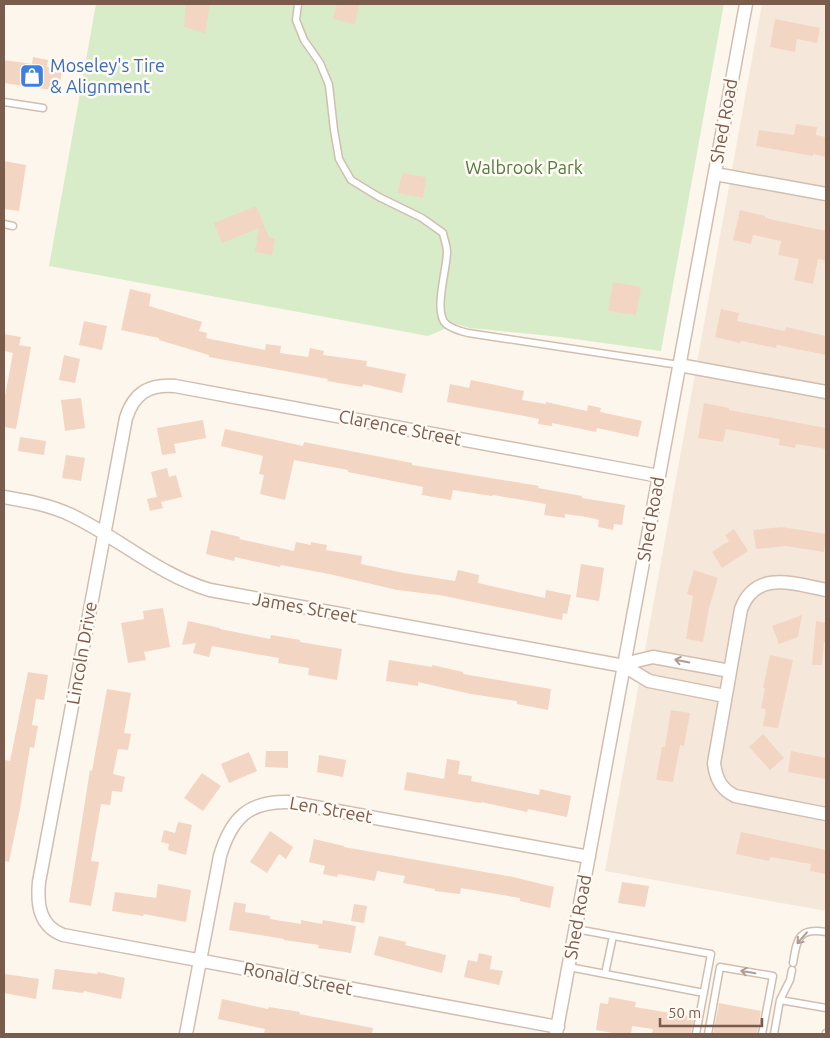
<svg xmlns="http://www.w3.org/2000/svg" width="830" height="1038" font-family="Ubuntu,sans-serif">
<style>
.residential{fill:#f5e8da}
.green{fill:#d8ecc9}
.building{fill:#f3d5c3}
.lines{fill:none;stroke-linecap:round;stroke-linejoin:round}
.lane-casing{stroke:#d1beb0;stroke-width:9}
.street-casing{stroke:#d1beb0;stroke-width:15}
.lane{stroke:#fff;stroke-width:6}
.street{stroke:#fff;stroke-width:12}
.oneway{stroke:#af9d94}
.labels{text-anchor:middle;stroke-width:5;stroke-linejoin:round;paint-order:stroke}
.shop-label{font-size:18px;fill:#366cbe;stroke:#fffaf3;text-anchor:start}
.street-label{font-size:18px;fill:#7a5c4d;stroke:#fffaf3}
.park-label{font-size:18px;fill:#537a41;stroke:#fffaf3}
</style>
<rect width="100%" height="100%" fill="#fdf6ec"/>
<path class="residential" d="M 762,4 L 826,4 L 826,911 L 605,871 Z"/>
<path class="green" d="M 96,4 L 724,4 L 661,351 L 560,337 L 470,328 L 456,324 L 428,336 L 49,266 Z"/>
<path class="building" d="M 186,4 L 210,4 L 205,33 L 184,27 Z
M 337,4 L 359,4 L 355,24 L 333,19 Z
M 775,19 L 820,28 L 817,43 L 797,39 L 795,52 L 770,47 Z
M 33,57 L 48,60 L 47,67 L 62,70 L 59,91 L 4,83 L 4,60 L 32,64 Z
M 796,124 L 817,127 L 816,135 L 826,137 L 826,157 L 813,154 L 813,156 L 756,146 L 759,130 L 794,135 Z
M 4,161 L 26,165 L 19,211 L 4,209 Z
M 402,173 L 426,177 L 423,198 L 398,193 Z
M 256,206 L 269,237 L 275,239 L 272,255 L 255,252 L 259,228 L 222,243 L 214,223 Z
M 740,210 L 765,216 L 765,218 L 826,231 L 826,261 L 818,259 L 813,284 L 794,280 L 799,259 L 778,255 L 781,241 L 753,235 L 751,244 L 733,240 Z
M 613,282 L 641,287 L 636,315 L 608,311 Z
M 130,289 L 151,294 L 149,306 L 202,322 L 199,331 L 207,333 L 206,338 L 265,350 L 266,344 L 281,346 L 280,353 L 308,357 L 310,348 L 324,351 L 323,355 L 367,361 L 366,366 L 406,374 L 402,393 L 363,384 L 362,387 L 327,381 L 328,379 L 209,357 L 209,355 L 159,340 L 159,338 L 121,330 Z
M 721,309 L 739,313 L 737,321 L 785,331 L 786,327 L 826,336 L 826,355 L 777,345 L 776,348 L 741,341 L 740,343 L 715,337 Z
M 84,321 L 107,326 L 102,350 L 79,345 Z
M 4,334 L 21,337 L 19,345 L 31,347 L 16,429 L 4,427 L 4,401 L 13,353 L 4,351 Z
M 64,355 L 80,359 L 75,383 L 59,380 Z
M 471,380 L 524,391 L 522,400 L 546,404 L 546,402 L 587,411 L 588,405 L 601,408 L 600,412 L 642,421 L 638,437 L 597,428 L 596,432 L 552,423 L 552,426 L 538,424 L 539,419 L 530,417 L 447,402 L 450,384 L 469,388 Z
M 81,398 L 85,428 L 65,431 L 61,400 Z
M 704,403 L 729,408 L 729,410 L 826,428 L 826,449 L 796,444 L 795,448 L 779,445 L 780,439 L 726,429 L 723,442 L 698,438 Z
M 203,420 L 206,438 L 174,444 L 176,453 L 162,455 L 157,428 Z
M 225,429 L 303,446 L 304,442 L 412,463 L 412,465 L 539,486 L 538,488 L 582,496 L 582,498 L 625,505 L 622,525 L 614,524 L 613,530 L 598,527 L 599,520 L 587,517 L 565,514 L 565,518 L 544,515 L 546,504 L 493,495 L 492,496 L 453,490 L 451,500 L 422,495 L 423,487 L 348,472 L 348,470 L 294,460 L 285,500 L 260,494 L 264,475 L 259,474 L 263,456 L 221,446 Z
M 20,437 L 46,441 L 44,455 L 18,451 Z
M 66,455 L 85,458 L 81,481 L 62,478 Z
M 167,468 L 169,477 L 176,475 L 182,497 L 161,502 L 163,508 L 150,511 L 147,499 L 157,497 L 151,472 Z
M 782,527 L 826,534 L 824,552 L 786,546 L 756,549 L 753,530 Z
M 734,529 L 748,551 L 722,568 L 712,552 L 729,541 L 725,535 Z
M 211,530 L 240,537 L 239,539 L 294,551 L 296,542 L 311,545 L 311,542 L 327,545 L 326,550 L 362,556 L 361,564 L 404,573 L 455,581 L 458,570 L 479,575 L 478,583 L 522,593 L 545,598 L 546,590 L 571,595 L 567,614 L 563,613 L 562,620 L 439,595 L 397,590 L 329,574 L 281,565 L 280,567 L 235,557 L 234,561 L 206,554 Z
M 581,564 L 604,568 L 599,601 L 576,597 Z
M 694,570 L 718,578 L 709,608 L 703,642 L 686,639 L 693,596 L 687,594 Z
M 163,608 L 170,647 L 144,652 L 146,660 L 128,663 L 121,623 L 144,619 L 143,611 Z
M 802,615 L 798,637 L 779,644 L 772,626 Z
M 188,621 L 220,628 L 220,629 L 270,639 L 271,635 L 300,640 L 300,642 L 342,649 L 337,680 L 308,675 L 309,668 L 278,663 L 279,658 L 267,656 L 212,646 L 209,657 L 193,653 L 196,643 L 182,645 Z
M 816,621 L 826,623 L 826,643 L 824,642 L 822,665 L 812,665 Z
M 770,655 L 793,660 L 778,728 L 763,726 L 766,709 L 761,708 L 765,688 L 763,688 Z
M 389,660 L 432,667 L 432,665 L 463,672 L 463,674 L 551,689 L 548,710 L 517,704 L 517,701 L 471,694 L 418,682 L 418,686 L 386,681 Z
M 28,672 L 48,675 L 44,700 L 36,699 L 32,725 L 38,726 L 34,748 L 30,747 L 20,809 L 9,862 L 4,861 L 4,766 L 5,760 L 10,761 Z
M 107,689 L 131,693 L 124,733 L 131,734 L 128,750 L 118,749 L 113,774 L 125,777 L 122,792 L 112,791 L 110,805 L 101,804 L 91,861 L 99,862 L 91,906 L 69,902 L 90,770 L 92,771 Z
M 671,710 L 690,713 L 684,746 L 680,745 L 673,782 L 656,780 L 662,747 L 665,747 Z
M 763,734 L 784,758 L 770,770 L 749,747 Z
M 266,751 L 288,751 L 288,768 L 265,767 Z
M 791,751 L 826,758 L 826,779 L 788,772 Z
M 249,752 L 257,771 L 229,783 L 221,764 Z
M 319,755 L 346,760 L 343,777 L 317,772 Z
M 447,759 L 460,761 L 458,774 L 472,776 L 471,781 L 539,795 L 540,789 L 571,796 L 567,817 L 528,809 L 527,812 L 481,802 L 481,803 L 404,790 L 407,772 L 444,779 Z
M 202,773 L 221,786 L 203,811 L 184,798 Z
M 178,822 L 192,825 L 186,855 L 168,850 L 169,844 L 161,842 L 164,830 L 175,833 Z
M 270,831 L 293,847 L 286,859 L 279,854 L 267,873 L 250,862 Z
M 741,832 L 826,850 L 826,874 L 810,871 L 811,864 L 770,857 L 769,861 L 736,854 Z
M 314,839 L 344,846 L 344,847 L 513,877 L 554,887 L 550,908 L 520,901 L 520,898 L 461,888 L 460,894 L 435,891 L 435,889 L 403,883 L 405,876 L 377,871 L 375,881 L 338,874 L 337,877 L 323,874 L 325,866 L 309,862 Z
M 622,882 L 649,886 L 645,907 L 618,903 Z
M 158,884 L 191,890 L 186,922 L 144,914 L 143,916 L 112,911 L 115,892 L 156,898 Z
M 234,902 L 246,904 L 245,912 L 270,916 L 270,919 L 301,924 L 301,920 L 322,924 L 323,920 L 356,926 L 351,953 L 318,948 L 319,945 L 284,940 L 284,939 L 229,930 Z
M 354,904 L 367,906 L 364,923 L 351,921 Z
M 379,936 L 406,942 L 405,945 L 446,955 L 442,973 L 374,955 Z
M 479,953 L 492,956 L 490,969 L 503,971 L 499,985 L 464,977 L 468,960 L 477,962 Z
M 55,969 L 97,974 L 98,972 L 125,978 L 121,999 L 84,991 L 83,993 L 52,989 Z
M 5,974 L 39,979 L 36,999 L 4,993 Z
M 609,997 L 636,1002 L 635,1007 L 694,1017 L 691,1034 L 652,1034 L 653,1029 L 632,1026 L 631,1034 L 619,1034 L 596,1030 L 600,1003 L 608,1004 Z
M 222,999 L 268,1009 L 269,1007 L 300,1012 L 299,1014 L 373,1028 L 372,1034 L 264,1034 L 265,1029 L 218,1019 Z
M 719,1003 L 761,1011 L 757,1034 L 713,1034 Z"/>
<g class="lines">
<defs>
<path id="lane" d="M 298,4 L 296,20 L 304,40 L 320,63 L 329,85 L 334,130 L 339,159 L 351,180 L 379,197 L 422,218 L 443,233 C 444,239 447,246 447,252 C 447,269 433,312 446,324 C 452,329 460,331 468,333 L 679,365
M 4,102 L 43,108
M 4,224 L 13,226
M 576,929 L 711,954 L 696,1034
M 793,963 C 797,939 798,927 826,932
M 569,967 L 704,993
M 605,974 L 613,936
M 780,1000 L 826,1008
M 708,1034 L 720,967 L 773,976 L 762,1034
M 774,1034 L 780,1000 L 790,980 L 792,970
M 826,1034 L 826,1033"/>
<path id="street" d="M 715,174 L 826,194
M 679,365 L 826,392
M 4,497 C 27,501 50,505 71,515 C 119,538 159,575 210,590 L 624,666 L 649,681 L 725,696
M 826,590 C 795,584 756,569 741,609 L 714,763 C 716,779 721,789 735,796 L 826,814
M 624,666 L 636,661 L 653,657 L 730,671
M 558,1027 L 63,935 C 39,926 37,904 39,882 L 126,418 C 134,393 149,384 175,386 L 659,476
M 186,1034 L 220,856 C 231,819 248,801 288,802 L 589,857
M 556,1034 L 746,4"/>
</defs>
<use href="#lane" class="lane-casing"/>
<use href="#street" class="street-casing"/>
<use href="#lane" class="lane"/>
<use href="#street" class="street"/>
</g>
<defs><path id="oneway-shaft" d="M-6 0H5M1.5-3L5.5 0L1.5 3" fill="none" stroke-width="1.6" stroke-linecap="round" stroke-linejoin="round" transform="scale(1.25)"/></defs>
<g class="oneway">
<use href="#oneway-shaft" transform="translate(682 661) rotate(-169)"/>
<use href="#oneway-shaft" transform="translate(802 938) rotate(131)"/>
<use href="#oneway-shaft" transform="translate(748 972) rotate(-170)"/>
</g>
<defs>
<symbol id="shop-square" viewBox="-11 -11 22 22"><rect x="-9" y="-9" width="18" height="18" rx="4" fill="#3f7fe0" stroke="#fffaf3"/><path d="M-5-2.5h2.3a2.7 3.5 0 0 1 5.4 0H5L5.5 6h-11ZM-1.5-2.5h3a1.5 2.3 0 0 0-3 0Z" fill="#fff"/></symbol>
</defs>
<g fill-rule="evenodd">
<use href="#shop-square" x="18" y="62" width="28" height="28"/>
</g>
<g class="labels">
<g class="shop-label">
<text x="50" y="72">Moseley's Tire<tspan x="50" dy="21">&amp; Alignment</tspan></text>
</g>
<g class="street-label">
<text transform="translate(724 121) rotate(-80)" y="6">Shed Road</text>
<text transform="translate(400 428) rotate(11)" y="6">Clarence Street</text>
<text transform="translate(651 519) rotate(-80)" y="6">Shed Road</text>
<text transform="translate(305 608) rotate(10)" y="6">James Street</text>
<text transform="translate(82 653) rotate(-80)" y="6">Lincoln Drive</text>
<text transform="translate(331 810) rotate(10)" y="6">Len Street</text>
<text transform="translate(578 917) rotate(-80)" y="6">Shed Road</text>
<text transform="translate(298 979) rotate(11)" y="6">Ronald Street</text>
</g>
<g class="park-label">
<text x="524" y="174">Walbrook Park</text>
</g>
</g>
<rect width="830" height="1038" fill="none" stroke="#7a5c4d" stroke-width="10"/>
<path d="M660 1018v8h102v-8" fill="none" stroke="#7a5c4d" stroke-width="2.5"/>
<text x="668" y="1018" font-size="15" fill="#7a5c4d" stroke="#fffaf3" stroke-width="4" paint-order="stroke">50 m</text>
</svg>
